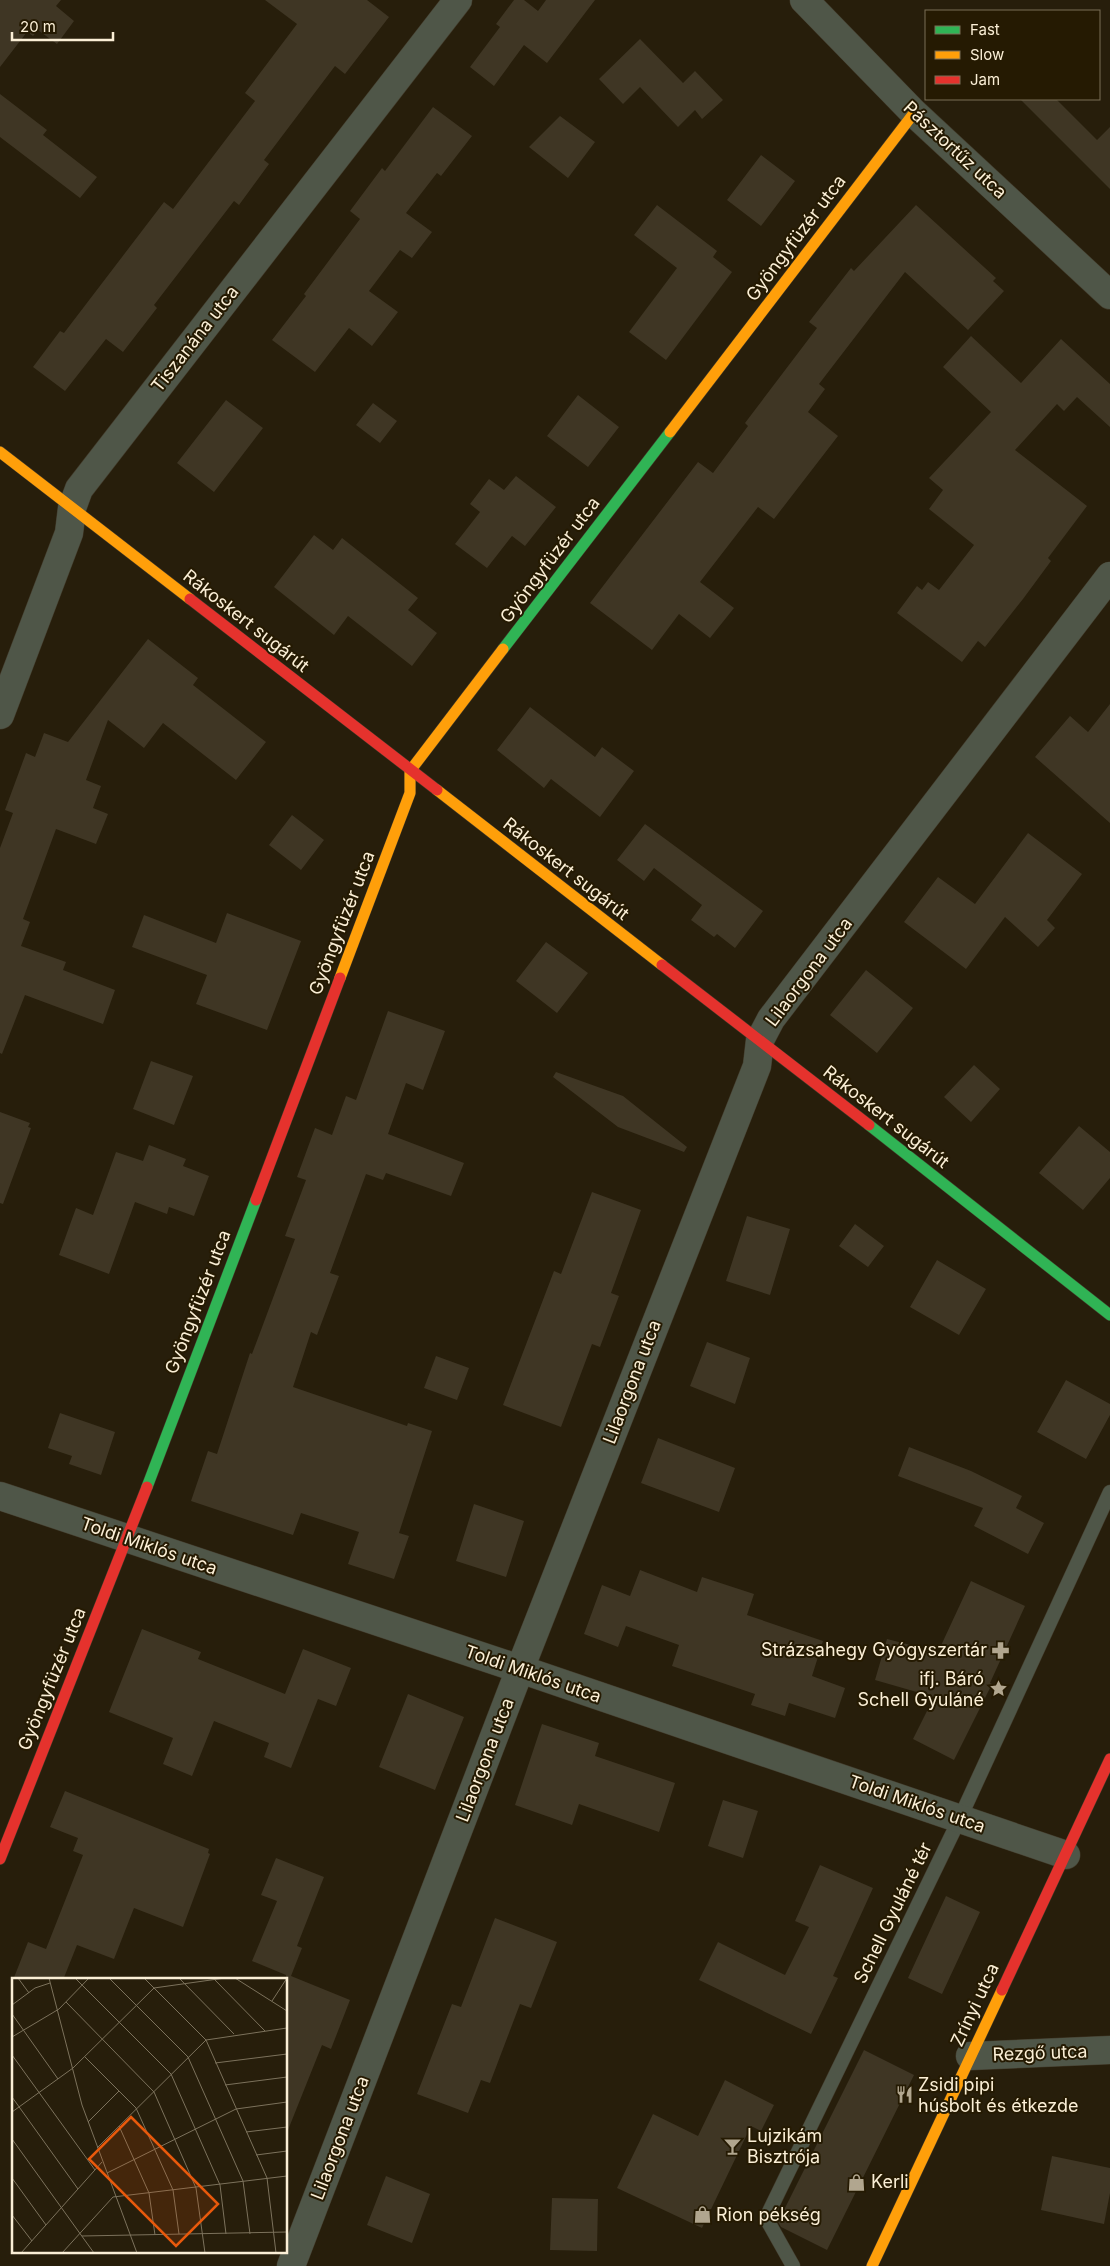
<svg xmlns="http://www.w3.org/2000/svg" width="1110" height="2266" font-family="Inter,sans-serif">
<style>
.building{fill:#3f3624}
.lines{fill:none;stroke-linecap:round;stroke-linejoin:round}
.lane-casing{stroke:#423a2a;stroke-width:15}
.street-casing{stroke:#423a2a;stroke-width:29}
.fast-casing{stroke:#423a2a;stroke-width:12}
.slow-casing{stroke:#423a2a;stroke-width:12}
.jam-casing{stroke:#423a2a;stroke-width:12}
.lane{stroke:#4f5648;stroke-width:14}
.street{stroke:#4f5648;stroke-width:28}
.fast{stroke:#30b455;stroke-width:11}
.slow{stroke:#ff9f0a;stroke-width:11}
.jam{stroke:#e5322d;stroke-width:11}
.labels{text-anchor:middle;stroke-width:4;stroke-linejoin:round;paint-order:stroke}
.street-label{font-size:18px;fill:#fbefd6;stroke:#251a02}
.poi-label{font-size:18px;fill:#fbefd6;stroke:#251a02;text-anchor:start}
.inset-road{fill:none;stroke:#7c725c;stroke-width:1}
.view{fill:#e8590c;fill-opacity:0.15;stroke:#e8590c;stroke-width:2.5}
.inset-edge{fill:none;stroke:#fbefd6;stroke-width:2.5}
</style>
<rect width="100%" height="100%" fill="#271e0b"/>
<path class="building" d="M 0,0 L 61,0 L 56,6 L 74,21 L 57,44 L 38,30 L 33,36 L 27,32 L 0,67 Z
M 265,0 L 367,0 L 389,17 L 345,74 L 335,66 L 264,160 L 269,164 L 239,205 L 234,201 L 154,305 L 157,308 L 123,352 L 106,339 L 65,391 L 33,367 L 60,331 L 64,333 L 164,202 L 173,209 L 255,101 L 245,93 L 297,24 Z
M 514,0 L 524,0 L 538,11 L 546,0 L 595,0 L 547,63 L 524,45 L 494,86 L 470,67 L 500,27 L 496,24 Z
M 640,39 L 683,83 L 695,71 L 723,100 L 702,119 L 695,110 L 678,127 L 640,87 L 623,104 L 599,79 Z
M 0,94 L 47,130 L 43,135 L 97,177 L 80,198 L 0,137 Z
M 1020,99 L 1056,99 L 1097,140 L 1110,127 L 1110,189 Z
M 433,107 L 472,136 L 441,176 L 437,173 L 406,213 L 432,232 L 412,258 L 400,250 L 369,291 L 398,312 L 372,346 L 349,328 L 315,372 L 272,340 L 306,296 L 304,294 L 360,219 L 350,211 L 382,168 L 385,171 Z
M 560,116 L 595,142 L 568,178 L 529,147 Z
M 761,155 L 795,181 L 761,226 L 727,200 Z
M 657,205 L 717,251 L 713,257 L 732,272 L 666,360 L 629,332 L 677,268 L 634,235 Z
M 916,205 L 996,278 L 993,281 L 1004,291 L 968,330 L 905,272 L 819,384 L 825,389 L 808,412 L 838,436 L 774,519 L 758,507 L 700,582 L 734,608 L 710,638 L 679,614 L 652,650 L 590,603 L 698,462 L 713,473 L 748,426 L 745,423 L 817,328 L 809,322 L 851,268 L 854,271 Z
M 971,336 L 1021,383 L 1061,339 L 1110,384 L 1110,427 L 1077,397 L 1064,411 L 1057,404 L 1015,450 L 1087,506 L 1048,558 L 1051,561 L 1023,599 L 985,647 L 978,641 L 962,662 L 897,613 L 917,586 L 922,590 L 928,582 L 939,590 L 974,545 L 929,509 L 943,490 L 929,478 L 991,412 L 943,367 Z
M 578,395 L 619,427 L 588,467 L 547,436 Z
M 226,400 L 263,428 L 214,492 L 177,463 Z
M 373,403 L 397,421 L 380,443 L 356,425 Z
M 516,476 L 556,507 L 525,546 L 512,536 L 487,568 L 455,544 L 480,512 L 470,504 L 489,479 L 504,490 Z
M 314,535 L 333,550 L 342,538 L 418,598 L 408,610 L 437,633 L 412,666 L 348,616 L 334,635 L 274,587 Z
M 148,639 L 198,678 L 193,685 L 266,742 L 236,780 L 163,723 L 144,748 L 108,720 L 86,780 L 101,786 L 93,808 L 108,814 L 96,844 L 56,829 L 23,919 L 30,922 L 21,946 L 66,962 L 63,970 L 115,990 L 103,1024 L 25,995 L 2,1054 L 0,1053 L 0,848 L 13,813 L 5,810 L 26,753 L 35,757 L 44,733 L 68,742 Z
M 1110,704 L 1110,823 L 1035,757 L 1070,716 L 1088,732 Z
M 530,707 L 595,757 L 602,747 L 634,771 L 600,817 L 551,779 L 544,788 L 497,750 Z
M 292,815 L 324,840 L 301,870 L 269,845 Z
M 645,824 L 763,911 L 735,948 L 717,934 L 714,937 L 691,920 L 702,905 L 654,868 L 644,881 L 617,860 Z
M 1028,833 L 1082,874 L 1047,920 L 1055,928 L 1038,947 L 1005,917 L 966,969 L 904,922 L 938,877 L 975,904 Z
M 227,913 L 301,941 L 267,1030 L 196,1004 L 207,975 L 132,947 L 144,915 L 216,943 Z
M 546,942 L 588,973 L 557,1013 L 516,981 Z
M 866,970 L 913,1008 L 877,1053 L 830,1015 Z
M 388,1011 L 445,1031 L 423,1090 L 406,1083 L 388,1134 L 464,1163 L 451,1196 L 386,1173 L 383,1180 L 366,1174 L 330,1273 L 339,1276 L 317,1335 L 311,1332 L 293,1387 L 407,1426 L 408,1423 L 432,1431 L 399,1533 L 409,1536 L 394,1579 L 348,1564 L 359,1532 L 301,1513 L 293,1535 L 191,1501 L 208,1451 L 217,1454 L 250,1353 L 252,1354 L 295,1239 L 285,1236 L 306,1180 L 297,1177 L 315,1128 L 332,1135 L 346,1096 L 356,1100 Z
M 151,1061 L 193,1076 L 174,1125 L 133,1109 Z
M 974,1065 L 1000,1089 L 971,1122 L 944,1097 Z
M 556,1072 L 623,1096 L 687,1147 L 684,1152 L 618,1127 L 553,1077 Z
M 0,1112 L 30,1123 L 28,1127 L 31,1128 L 3,1204 L 0,1203 Z
M 1079,1126 L 1110,1152 L 1110,1178 L 1083,1210 L 1039,1173 Z
M 149,1145 L 186,1159 L 183,1166 L 209,1176 L 194,1216 L 169,1207 L 167,1214 L 135,1202 L 109,1274 L 59,1255 L 76,1208 L 93,1215 L 116,1152 L 143,1161 Z
M 592,1192 L 641,1210 L 611,1293 L 619,1296 L 600,1347 L 592,1344 L 561,1427 L 503,1405 L 554,1271 L 561,1274 Z
M 747,1216 L 790,1229 L 770,1295 L 726,1281 Z
M 855,1224 L 884,1246 L 868,1267 L 839,1246 Z
M 937,1260 L 986,1289 L 959,1335 L 910,1307 Z
M 707,1342 L 750,1358 L 735,1404 L 690,1386 Z
M 436,1356 L 469,1368 L 457,1400 L 424,1388 Z
M 1066,1380 L 1110,1404 L 1110,1415 L 1086,1459 L 1037,1432 Z
M 60,1413 L 115,1432 L 101,1475 L 69,1464 L 72,1456 L 48,1448 Z
M 658,1438 L 735,1468 L 719,1512 L 641,1483 Z
M 909,1447 L 971,1471 L 1022,1496 L 1016,1508 L 1044,1523 L 1028,1554 L 974,1526 L 983,1508 L 898,1476 Z
M 474,1504 L 524,1521 L 506,1577 L 456,1561 Z
M 640,1570 L 697,1592 L 702,1577 L 754,1594 L 747,1615 L 823,1641 L 812,1676 L 845,1688 L 835,1718 L 789,1703 L 785,1716 L 751,1705 L 755,1694 L 672,1666 L 679,1645 L 626,1626 L 618,1647 L 584,1634 L 602,1585 L 630,1596 Z
M 971,1581 L 1025,1606 L 990,1683 L 992,1684 L 954,1760 L 913,1739 L 934,1697 L 875,1680 L 887,1639 L 938,1652 Z
M 142,1629 L 201,1652 L 198,1659 L 285,1694 L 303,1649 L 351,1668 L 336,1706 L 318,1699 L 291,1768 L 264,1757 L 269,1743 L 214,1721 L 192,1776 L 163,1764 L 173,1738 L 109,1712 Z
M 408,1694 L 464,1717 L 435,1790 L 379,1767 Z
M 542,1724 L 599,1743 L 595,1756 L 675,1783 L 659,1832 L 579,1804 L 572,1825 L 515,1805 Z
M 65,1791 L 209,1849 L 208,1853 L 210,1854 L 183,1927 L 134,1908 L 114,1959 L 77,1945 L 63,1980 L 13,1980 L 28,1942 L 46,1949 L 83,1855 L 73,1851 L 78,1838 L 50,1827 Z
M 723,1800 L 758,1811 L 743,1858 L 708,1846 Z
M 276,1858 L 324,1877 L 297,1946 L 302,1948 L 291,1976 L 350,2000 L 331,2049 L 322,2045 L 288,2130 L 286,1975 L 252,1961 L 277,1901 L 261,1895 Z
M 820,1865 L 873,1888 L 833,1976 L 838,1978 L 811,2034 L 699,1980 L 718,1942 L 785,1975 L 809,1927 L 795,1921 Z
M 946,1896 L 980,1912 L 942,1994 L 908,1978 Z
M 495,1918 L 557,1942 L 531,2008 L 520,2004 L 490,2083 L 481,2080 L 468,2113 L 417,2094 L 452,2004 L 461,2007 Z
M 864,2050 L 914,2075 L 827,2250 L 781,2227 L 778,2222 Z
M 725,2080 L 774,2105 L 761,2131 L 751,2126 L 702,2228 L 617,2188 L 653,2114 L 698,2136 Z
M 1052,2156 L 1110,2168 L 1110,2193 L 1104,2224 L 1041,2210 Z
M 386,2176 L 430,2194 L 412,2243 L 367,2225 Z
M 552,2198 L 598,2199 L 597,2251 L 550,2250 Z"/>
<g class="lines">
<defs>
<path id="lane" d="M 793,2266 L 766,2218 L 960,1818 L 1110,1492"/>
<path id="street" d="M 804,0 L 914,113 L 1110,295
M 0,715 L 69,533 L 72,508 L 79,489 L 458,0
M 0,1496 L 520,1669 L 1066,1855
M 970,2056 L 1110,2050
M 291,2266 L 520,1669 L 757,1066 L 760,1040 L 771,1019 L 1110,576"/>
<path id="fast" d="M 503,649 L 670,432
M 869,1125 L 1110,1315
M 147,1487 L 256,1200"/>
<path id="slow" d="M 670,432 L 914,113
M 0,452 L 190,599
M 437,790 L 662,965
M 340,978 L 410,793 L 410,771 L 503,649
M 872,2266 L 1002,1990"/>
<path id="jam" d="M 190,599 L 437,790
M 662,965 L 869,1125
M 256,1200 L 340,978
M 0,1859 L 147,1487
M 1002,1990 L 1110,1759"/>
</defs>
<use href="#lane" class="lane-casing"/>
<use href="#street" class="street-casing"/>
<use href="#fast" class="fast-casing"/>
<use href="#slow" class="slow-casing"/>
<use href="#jam" class="jam-casing"/>
<use href="#lane" class="lane"/>
<use href="#street" class="street"/>
<use href="#fast" class="fast"/>
<use href="#slow" class="slow"/>
<use href="#jam" class="jam"/>
</g>
<defs>
<symbol id="pharmacy-bare" viewBox="-9 -9 18 18"><path d="M-2-6h4v4h4v4h-4v4h-4v-4h-4v-4h4Z" fill="#b1a68f" stroke="#251a02" stroke-width="2.5" paint-order="stroke"/></symbol>
<symbol id="sight-bare" viewBox="-9 -9 18 18"><path d="M0-6L1.8-2.2L6-1.7L2.9 1.2L3.7 5.4L0 3.3L-3.7 5.4L-2.9 1.2L-6-1.7L-1.8-2.2Z" fill="#b1a68f" stroke="#251a02" stroke-width="2.5" paint-order="stroke"/></symbol>
<symbol id="restaurant-bare" viewBox="-9 -9 18 18"><path d="M-5-6h1v4h1v-4h1v4h1v-4h1v5L-1.5 .5V6h-2V.5L-5-1ZM5-6V6H3V1.5H1.5Q1.5-4 5-6Z" fill="#b1a68f" stroke="#251a02" stroke-width="2.5" paint-order="stroke"/></symbol>
<symbol id="bar-bare" viewBox="-9 -9 18 18"><path d="M-6-5H6L.8 .8V4.5H3.5V6h-7V4.5H-.8V.8Z" fill="#b1a68f" stroke="#251a02" stroke-width="2.5" paint-order="stroke"/></symbol>
<symbol id="shop-bare" viewBox="-9 -9 18 18"><path d="M-5-2.5h2.3a2.7 3.5 0 0 1 5.4 0H5L5.5 6h-11ZM-1.5-2.5h3a1.5 2.3 0 0 0-3 0Z" fill="#b1a68f" stroke="#251a02" stroke-width="2.5" paint-order="stroke"/></symbol>
</defs>
<g fill-rule="evenodd">
<use href="#pharmacy-bare" x="988" y="1638" width="25" height="25"/>
<use href="#sight-bare" x="986" y="1676" width="25" height="25"/>
<use href="#restaurant-bare" x="892" y="2082" width="25" height="25"/>
<use href="#bar-bare" x="720" y="2134" width="25" height="25"/>
<use href="#shop-bare" x="844" y="2170" width="25" height="25"/>
<use href="#shop-bare" x="690" y="2202" width="25" height="25"/>
</g>
<g class="labels">
<g class="street-label">
<text transform="translate(955 150) rotate(43)" y="6">Pásztortűz utca</text>
<text transform="translate(796 238) rotate(-53)" y="6">Gyöngyfüzér utca</text>
<text transform="translate(195 339) rotate(-52)" y="6">Tiszanána utca</text>
<text transform="translate(550 560) rotate(-53)" y="6">Gyöngyfüzér utca</text>
<text transform="translate(246 621) rotate(38)" y="6">Rákoskert sugárút</text>
<text transform="translate(566 869) rotate(38)" y="6">Rákoskert sugárút</text>
<text transform="translate(342 923) rotate(-69)" y="6">Gyöngyfüzér utca</text>
<text transform="translate(809 972) rotate(-53)" y="6">Lilaorgona utca</text>
<text transform="translate(886 1117) rotate(38)" y="6">Rákoskert sugárút</text>
<text transform="translate(198 1302) rotate(-69)" y="6">Gyöngyfüzér utca</text>
<text transform="translate(632 1382) rotate(-69)" y="6">Lilaorgona utca</text>
<text transform="translate(149 1546) rotate(19)" y="6">Toldi Miklós utca</text>
<text transform="translate(533 1674) rotate(19)" y="6">Toldi Miklós utca</text>
<text transform="translate(52 1679) rotate(-68)" y="6">Gyöngyfüzér utca</text>
<text transform="translate(485 1760) rotate(-69)" y="6">Lilaorgona utca</text>
<text transform="translate(917 1804) rotate(19)" y="6">Toldi Miklós utca</text>
<text transform="translate(893 1913) rotate(-64)" y="6">Schell Gyuláné tér</text>
<text transform="translate(975 2005) rotate(-65)" y="6">Zrínyi utca</text>
<text transform="translate(1040 2053) rotate(-2)" y="6">Rezgő utca</text>
<text transform="translate(340 2138) rotate(-69)" y="6">Lilaorgona utca</text>
</g>
<g class="poi-label">
<text x="987" y="1656" text-anchor="end">Strázsahegy Gyógyszertár</text>
<text x="984" y="1685" text-anchor="end">ifj. Báró<tspan x="984" dy="21">Schell Gyuláné</tspan></text>
<text x="918" y="2091">Zsidi pipi<tspan x="918" dy="21">húsbolt és étkezde</tspan></text>
<text x="747" y="2142">Lujzikám<tspan x="747" dy="21">Bisztrója</tspan></text>
<text x="871" y="2188">Kerli</text>
<text x="716" y="2221">Rion pékség</text>
</g>
</g>
<g transform="translate(12 1978)">
<rect width="275" height="275" fill="#271e0b"/>
<path class="inset-road" d="M 6,0 L 17,15M 37,0 L 70,127 L 125,275M 63,0 L 159,96 L 208,207 L 214,256M 97,0 L 176,79 L 231,203 L 238,256M 132,0 L 194,62 L 255,200 L 264,275M 167,0 L 222,56M 223,0 L 275,33M 202,1 L 253,53M 260,23 L 275,0M 54,24 L 142,114 L 184,210 L 193,275M 0,27 L 23,10 L 38,5M 0,36 L 46,101M 0,59 L 47,31 L 77,0M 0,77 L 83,192M 73,79 L 124,130 L 161,212 L 167,256M 203,85 L 275,76M 213,107 L 275,99M 0,119 L 66,211M 0,134 L 61,90 L 142,10 L 213,0M 76,144 L 107,113M 107,148 L 137,215 L 143,257M 234,154 L 275,149M 0,161 L 82,275M 85,170 L 194,62 L 275,50M 244,177 L 275,173M 95,195 L 224,131 L 275,124M 0,200 L 34,247M 0,237 L 20,263M 70,258 L 275,254M 9,275 L 90,184M 50,275 L 101,219 L 275,198"/>
<path class="view" d="M 119,139 L 206,226 L 164,268 L 77,181 Z"/>
<rect width="275" height="275" class="inset-edge"/>
</g>
<rect x="925" y="10" width="175" height="90" fill="#251a02" stroke="#7b6f57"/>
<rect x="935" y="26" width="25" height="8" fill="#30b455" stroke="#7b6f57"/>
<text x="970" y="35" font-size="15" fill="#fbefd6">Fast</text>
<rect x="935" y="51" width="25" height="8" fill="#ff9f0a" stroke="#7b6f57"/>
<text x="970" y="60" font-size="15" fill="#fbefd6">Slow</text>
<rect x="935" y="76" width="25" height="8" fill="#e5322d" stroke="#7b6f57"/>
<text x="970" y="85" font-size="15" fill="#fbefd6">Jam</text>
<path d="M12 32v8h101v-8" fill="none" stroke="#fbefd6" stroke-width="2.5"/>
<text x="20" y="32" font-size="15" fill="#fbefd6" stroke="#251a02" stroke-width="4" paint-order="stroke">20 m</text>
</svg>
